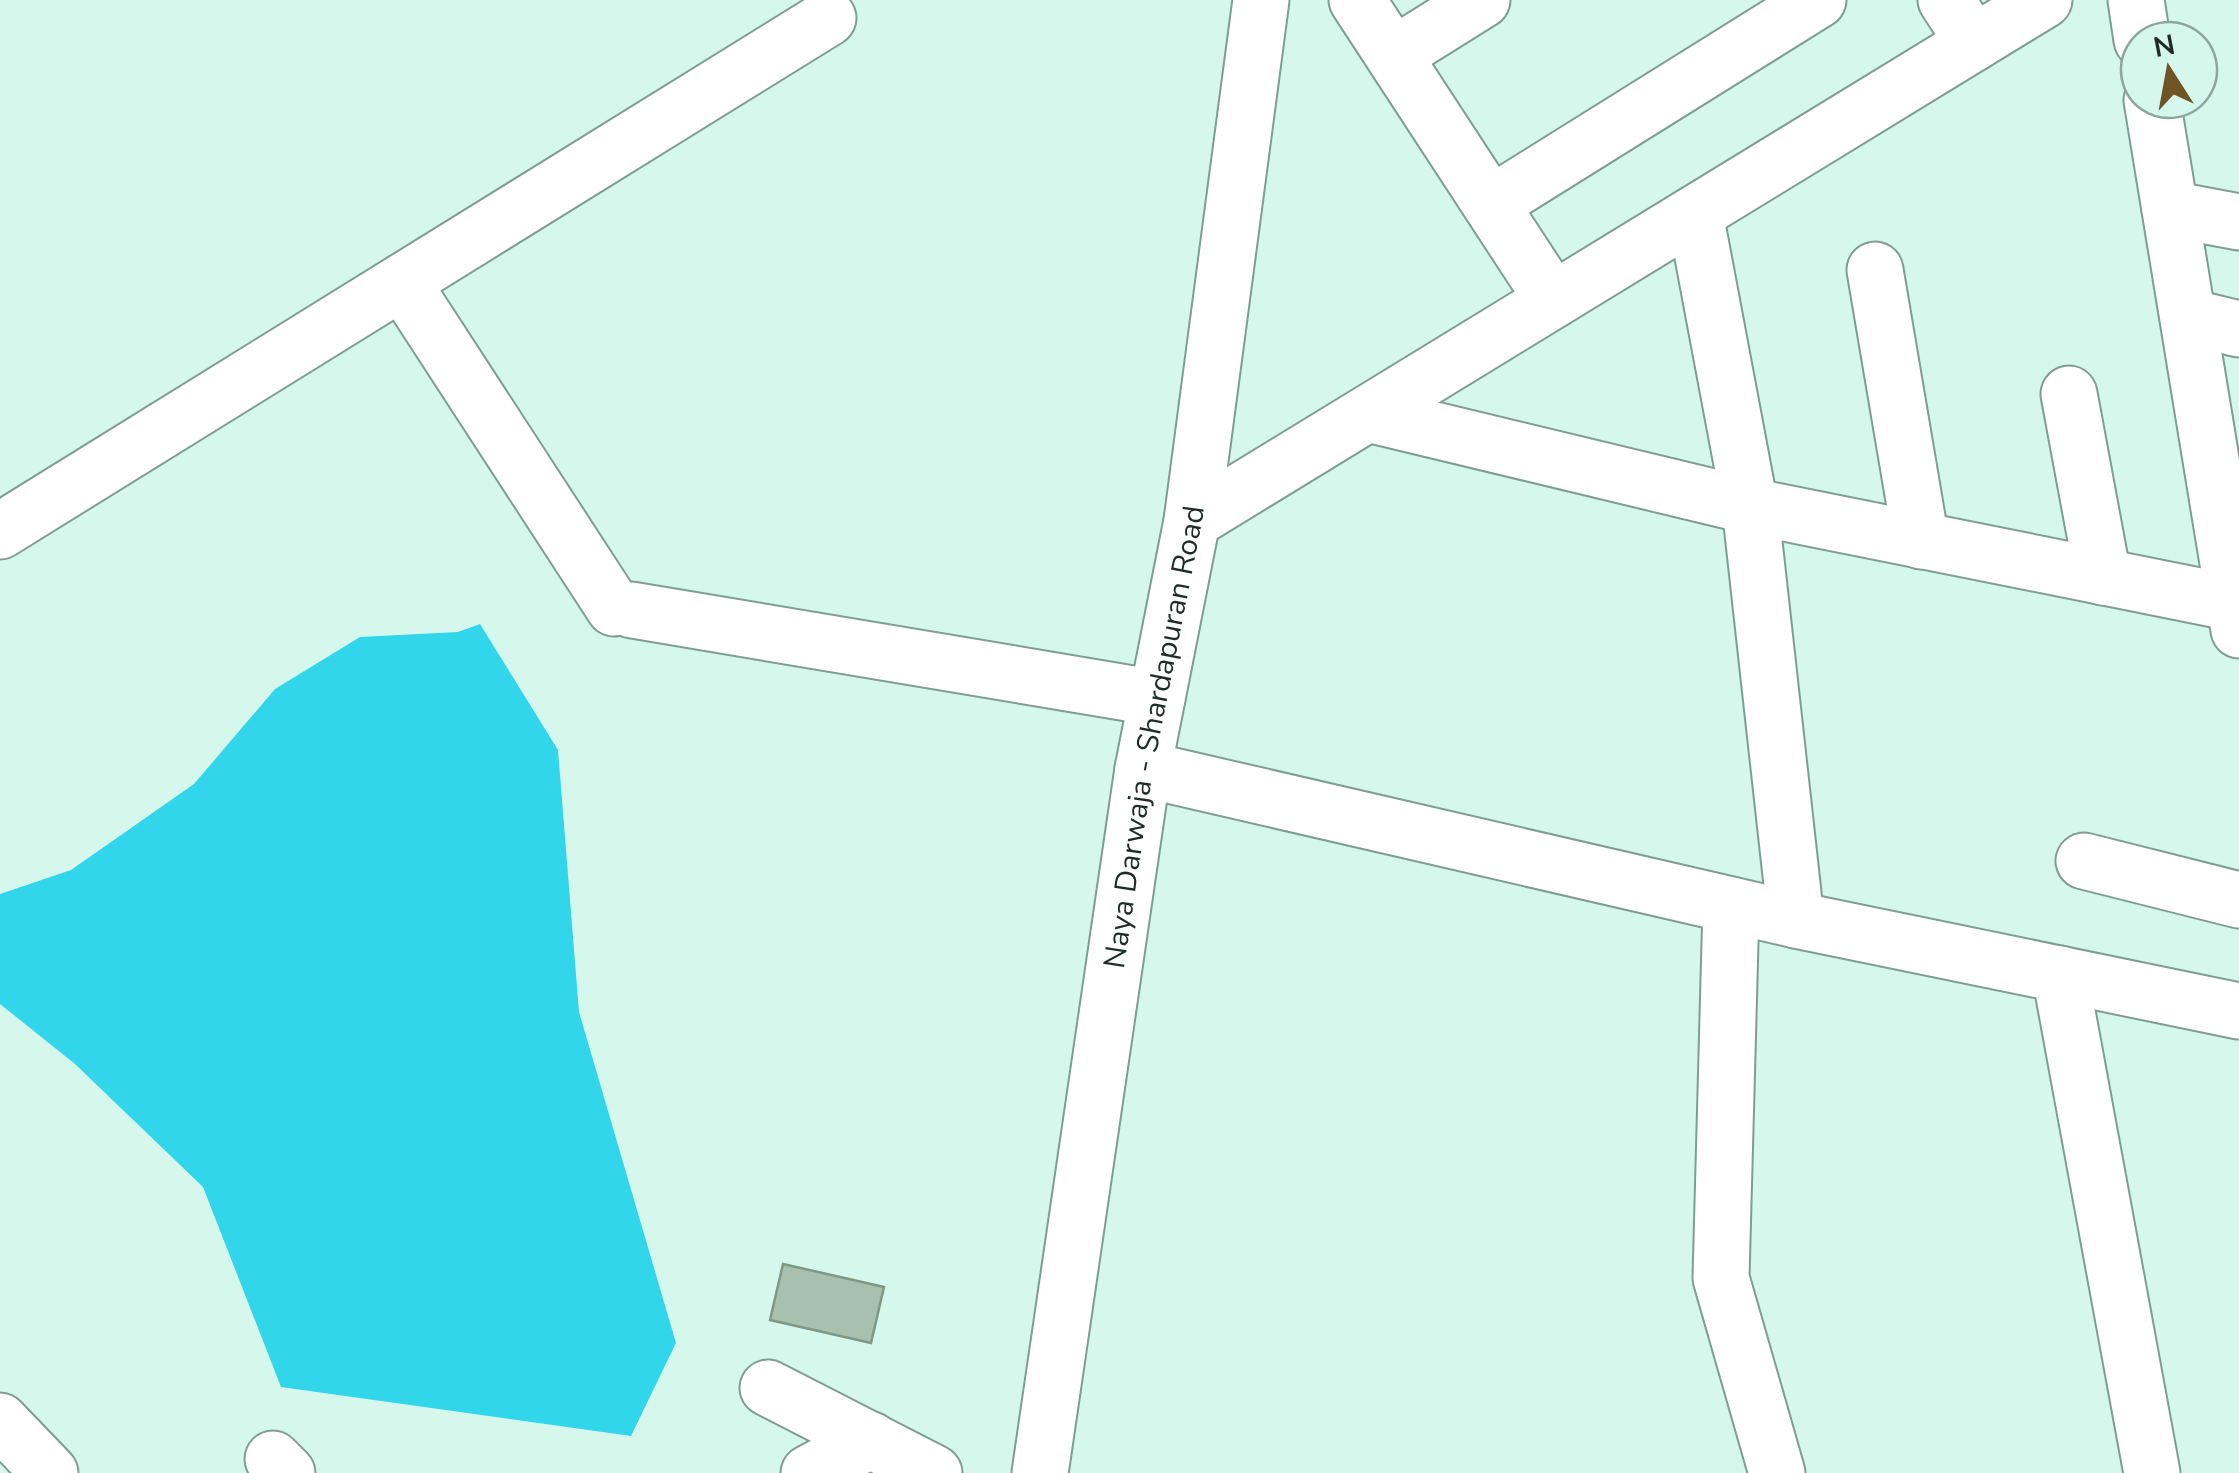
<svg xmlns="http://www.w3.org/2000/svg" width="2239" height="1473" font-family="'Nunito Sans',sans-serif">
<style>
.water{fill:#32d6ea}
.building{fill:#a8c1ae;stroke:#7f9785;stroke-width:2.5}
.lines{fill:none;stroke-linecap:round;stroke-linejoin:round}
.minor-casing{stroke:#7f9e93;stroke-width:59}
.minor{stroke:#fff;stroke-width:55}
.labels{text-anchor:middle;stroke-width:9;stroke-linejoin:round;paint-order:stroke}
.street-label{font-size:30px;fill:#1f2c27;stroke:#d6f7eb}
</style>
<rect width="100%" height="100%" fill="#d6f7eb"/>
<path class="water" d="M 480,624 L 558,750 L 579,1012 L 676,1343 L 631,1436 L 281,1387 L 203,1187 L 75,1064 L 0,1004 L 0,894 L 71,870 L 194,784 L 275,689 L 360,637 L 458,632 Z"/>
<path class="building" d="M 783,1264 L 884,1287 L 871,1343 L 770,1320 Z"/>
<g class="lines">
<defs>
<g id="minor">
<path d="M 1357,0 L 1553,300"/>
<path d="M 1946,0 L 1974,43"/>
<path d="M 2136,0 L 2142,40"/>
<path d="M 1394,55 L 1482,0"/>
<path d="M 2152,100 L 2239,630"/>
<path d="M 1491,204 L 1818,0"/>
<path d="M 2170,209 L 2239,222"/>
<path d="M 1695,214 L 1750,506 L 1796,920"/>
<path d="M 1875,270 L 1921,541"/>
<path d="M 402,282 L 614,608"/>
<path d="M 2189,317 L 2239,329"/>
<path d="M 2069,394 L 2103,577"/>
<path d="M 1368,414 L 1750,506 L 2239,604"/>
<path d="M 1192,521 L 2044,0"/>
<path d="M 0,531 L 828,18"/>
<path d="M 632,610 L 1157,698"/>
<path d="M 1143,769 L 1796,920 L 2239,1011"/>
<path d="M 2084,861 L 2239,900"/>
<path d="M 1731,905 L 1721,1278 L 1777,1473"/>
<path d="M 2060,974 L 2152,1473"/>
<path d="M 768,1388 L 934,1473"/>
<path d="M 0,1421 L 50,1473"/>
<path d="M 273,1459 L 287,1473"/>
<path d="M 809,1473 L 871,1440"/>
<path id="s1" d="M 1040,1473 L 1143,769 L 1192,521 L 1261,0"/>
</g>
</defs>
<use href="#minor" class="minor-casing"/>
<use href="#minor" class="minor"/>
</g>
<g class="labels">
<g class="street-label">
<text dy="10" stroke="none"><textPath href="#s1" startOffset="745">Naya Darwaja - Shardapuran Road</textPath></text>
</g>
</g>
<g transform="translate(2169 70) rotate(349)"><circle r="48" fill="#d6f7eb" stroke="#8da69d" stroke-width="2.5"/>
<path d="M0-8L18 38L0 25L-18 38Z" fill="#6f5426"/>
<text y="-15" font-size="28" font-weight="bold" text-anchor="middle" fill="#1f2c27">N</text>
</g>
</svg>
